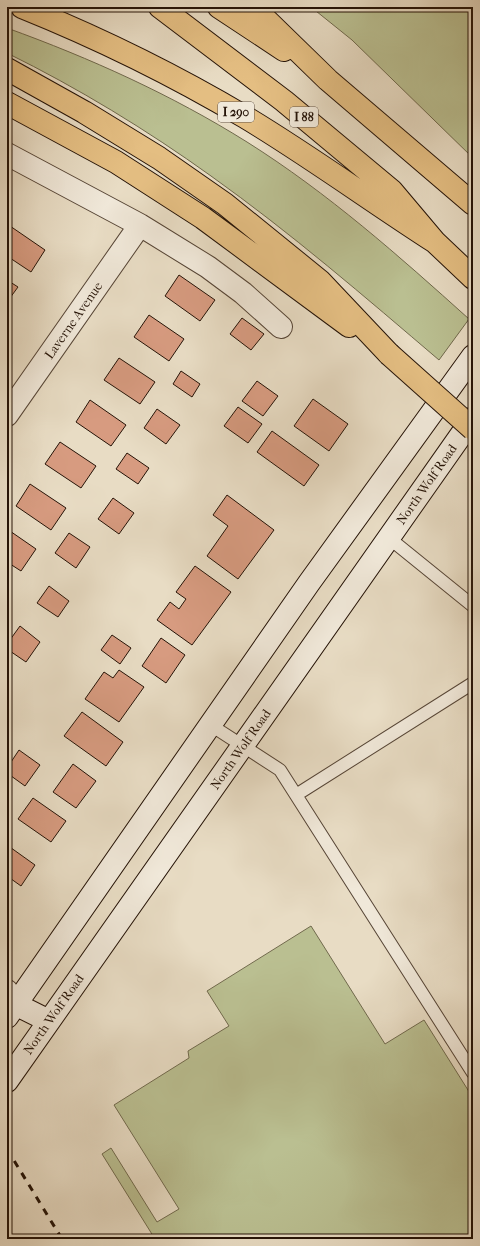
<svg xmlns="http://www.w3.org/2000/svg" width="480" height="1246" font-family="'IM FELL French Canon',serif">
<style>
.green{fill:#babf91;stroke:#70694c}
.building{fill:#d79b80;stroke:#251307}
.lines{fill:none;stroke-linecap:round;stroke-linejoin:round}
.service-casing{stroke:#564536;stroke-width:14}
.minor-casing{stroke:#564536;stroke-width:24}
.secondary-casing{stroke:#251307;stroke-width:24}
.motorway-casing{stroke:#251307;stroke-width:24}
.service{stroke:#f0e8d9;stroke-width:12}
.minor{stroke:#f0e8d9;stroke-width:22}
.secondary{stroke:#f0e8d9;stroke-width:22}
.motorway{stroke:#e4be82;stroke-width:22}
.rail{stroke:#251307;stroke-width:3;stroke-dasharray:7 7;stroke-linecap:butt}
.motorway-bridge-casing{stroke:#251307;stroke-width:24;stroke-linecap:butt}
.motorway-bridge{stroke:#e4be82;stroke-width:22}
.labels{text-anchor:middle;stroke-width:4;stroke-linejoin:round;paint-order:stroke}
.shield{fill:#f0e8d9;stroke:#625346;stroke-width:1}
.shield-label{font-size:12px;font-weight:bold;fill:#251307}
.street-label{font-size:13px;fill:#251307;stroke:#f0e8d9}
</style>
<rect width="100%" height="100%" fill="#e8dcc4"/>
<filter id="stains"><feTurbulence type="fractalNoise" baseFrequency=".005" numOctaves="4"/><feColorMatrix values="0 0 0 0 .2 0 0 0 0 .09 0 0 0 0 .02 0 0 0 .5 -.17"/></filter>
<radialGradient id="worn" r=".72"><stop offset=".6" stop-color="#630" stop-opacity="0"/><stop offset="1" stop-color="#630" stop-opacity=".3"/></radialGradient>
<path class="green" d="M 311,7 L 463,7 L 473,14 L 473,158 L 352,40 Z
M 7,28 C 90,58 172,95 247,142 C 328,193 399,256 469,319 L 439,360 C 365,297 291,233 211,176 C 147,130 78,88 7,53 Z
M 311,926 L 385,1044 L 424,1020 L 473,1098 L 473,1239 L 155,1239 L 102,1154 L 111,1148 L 157,1222 L 179,1209 L 114,1105 L 189,1058 L 188,1051 L 229,1026 L 207,991 Z"/>
<path class="building" d="M 10,226 L 45,250 L 31,272 L 7,256 L 7,230 Z
M 179,275 L 215,300 L 200,321 L 165,296 Z
M 7,280 L 18,287 L 7,302 Z
M 149,315 L 184,339 L 169,361 L 134,337 Z
M 242,318 L 264,334 L 251,350 L 230,334 Z
M 119,358 L 155,382 L 140,404 L 104,380 Z
M 181,371 L 200,384 L 192,397 L 173,384 Z
M 257,381 L 278,396 L 263,416 L 242,401 Z
M 313,399 L 348,424 L 329,451 L 294,426 Z
M 90,400 L 126,425 L 111,446 L 76,422 Z
M 238,407 L 262,424 L 248,443 L 224,426 Z
M 157,409 L 180,425 L 166,444 L 144,428 Z
M 272,431 L 319,465 L 304,486 L 257,452 Z
M 60,442 L 96,466 L 81,488 L 45,464 Z
M 127,453 L 149,468 L 138,484 L 116,469 Z
M 30,484 L 66,508 L 51,530 L 16,506 Z
M 227,495 L 274,530 L 238,579 L 207,556 L 228,526 L 213,515 Z
M 113,498 L 134,513 L 119,534 L 98,519 Z
M 7,529 L 36,549 L 21,571 L 7,562 Z
M 69,533 L 90,547 L 76,568 L 55,553 Z
M 195,566 L 231,592 L 192,645 L 157,620 L 170,602 L 179,609 L 186,599 L 176,592 Z
M 49,586 L 69,601 L 58,617 L 37,603 Z
M 20,626 L 40,642 L 26,662 L 7,649 L 7,644 Z
M 112,635 L 131,648 L 120,664 L 101,650 Z
M 161,638 L 185,655 L 166,683 L 142,666 Z
M 119,670 L 144,687 L 119,722 L 85,699 L 104,672 L 113,678 Z
M 7,679 L 11,682 L 7,688 Z
M 82,712 L 123,742 L 106,766 L 64,736 Z
M 19,750 L 40,765 L 25,786 L 7,773 L 7,768 Z
M 73,764 L 96,781 L 76,808 L 53,792 Z
M 33,798 L 66,821 L 51,842 L 18,819 Z
M 7,845 L 35,865 L 21,886 L 7,876 Z"/>
<g class="lines">
<defs>
<path id="service" d="M 389,538 L 473,606
M 209,724 L 280,770 L 473,1073
M 296,795 L 473,683"/>
<path id="minor" d="M 7,154 L 140,225 L 208,267 L 243,293 L 281,327
M 7,415 L 140,225
M 7,991 L 15,1004"/>
<path id="secondary" d="M 15,1004 L 49,1021
M 7,1017 L 309,583 L 473,356
M 7,1081 L 473,418"/>
<path id="motorway" d="M 22,7 C 99,38 174,75 245,117 C 310,156 371,201 435,242
M 160,7 L 284,101 L 392,191 L 435,242 L 473,278
M 219,7 L 284,50
M 253,7 L 328,80 L 473,204
M 7,69 L 84,112 L 159,158 L 225,204 L 320,281 L 389,354
M 7,103 L 116,162 L 203,218 L 349,326"/>
</defs>
<use href="#service" class="service-casing"/>
<use href="#minor" class="minor-casing"/>
<use href="#secondary" class="secondary-casing"/>
<use href="#motorway" class="motorway-casing"/>
<use href="#service" class="service"/>
<use href="#minor" class="minor"/>
<use href="#secondary" class="secondary"/>
<use href="#motorway" class="motorway"/>
<path class="rail" d="M 7,1149 L 62,1239"/>
<defs>
<path id="motorway-bridge" d="M 389,354 L 473,429"/>
</defs>
<use href="#motorway-bridge" class="motorway-bridge-casing"/>
<use href="#motorway-bridge" class="motorway-bridge"/>
</g>
<g class="labels">
<g class="shield">
<rect x="218" y="102" width="36" height="20" rx="3"/>
<rect x="290" y="107" width="28" height="20" rx="3"/>
</g>
<g class="shield-label">
<text x="236" y="116">I 290</text>
<text x="304" y="121">I 88</text>
</g>
<g class="street-label">
<text transform="translate(73 320) rotate(-55)" y="5">Laverne Avenue</text>
<text transform="translate(426 484) rotate(-55)" y="5">North Wolf Road</text>
<text transform="translate(240 749) rotate(-55)" y="5">North Wolf Road</text>
<text transform="translate(53 1014) rotate(-55)" y="5">North Wolf Road</text>
</g>
</g>
<rect width="480" height="1246" fill="none" stroke="#e8dcc4" stroke-width="24"/>
<rect x="8" y="8" width="464" height="1230" fill="none" stroke="#251307" stroke-width="2"/>
<rect x="12" y="12" width="456" height="1222" fill="none" stroke="#251307"/>
<rect width="100%" height="100%" filter="url(#stains)"/>
<rect width="100%" height="100%" fill="url(#worn)"/>
</svg>
